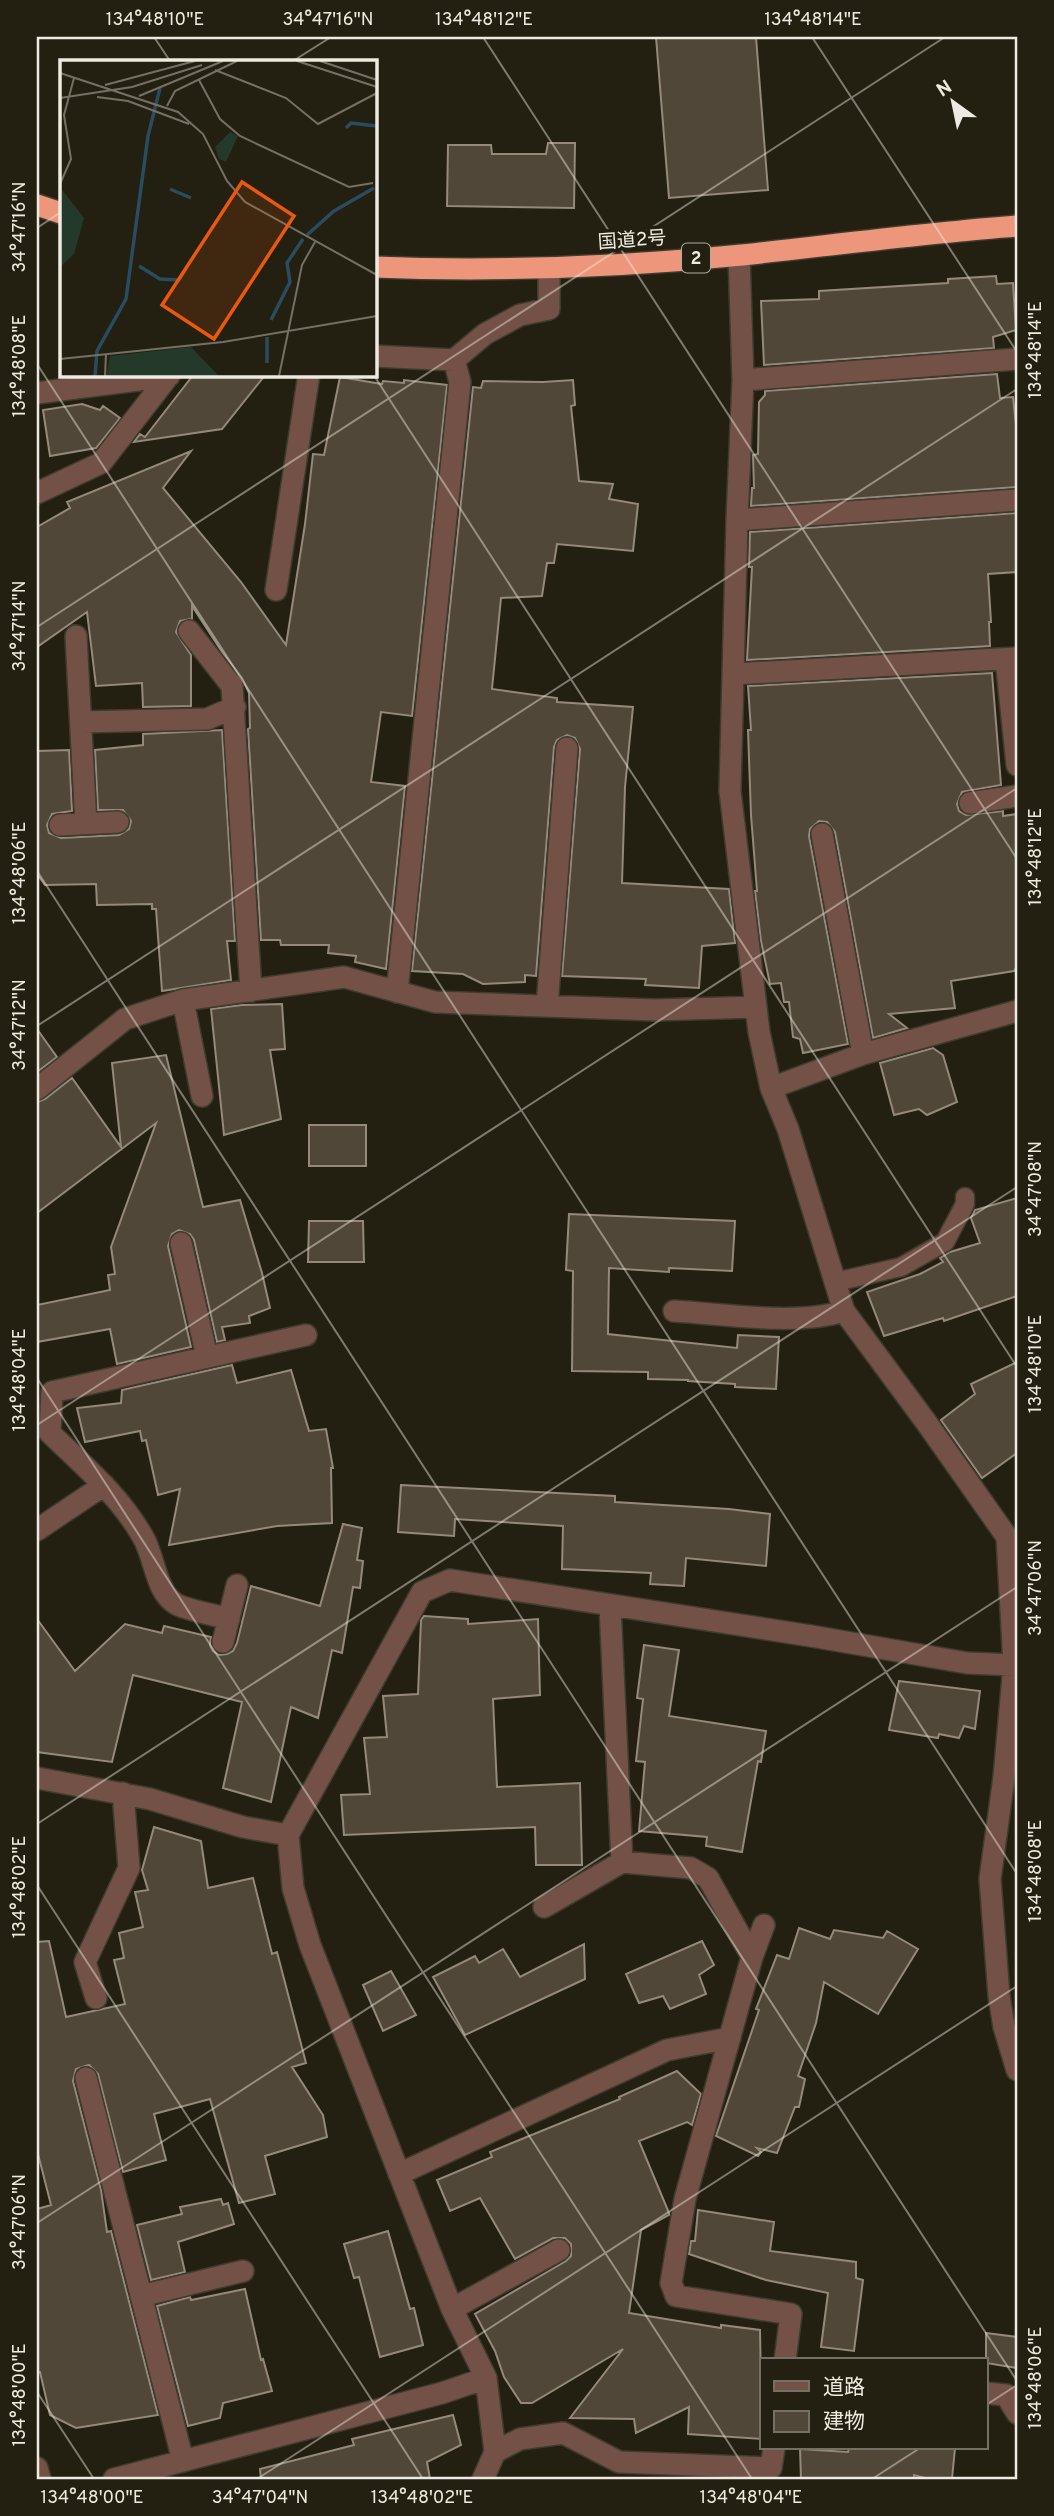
<svg xmlns="http://www.w3.org/2000/svg" width="1054" height="2516" font-family="Overpass,'Noto Sans JP',sans-serif">
<style>
.building{fill:#504739;stroke:#94897a;stroke-width:2}
.lines{fill:none;stroke-linecap:round;stroke-linejoin:round}
.lane-casing{stroke:#3f3c2e;stroke-width:21}
.street-casing{stroke:#3f3c2e;stroke-width:24}
.highway-casing{stroke:#3f3c2e;stroke-width:24}
.lane{stroke:#745147;stroke-width:18}
.street{stroke:#745147;stroke-width:21}
.highway{stroke:#ed967b;stroke-width:21}
.ticks{fill:none;stroke:#edebe1;stroke-width:2;stroke-opacity:0.45}
.labels{text-anchor:middle;stroke-width:7;stroke-linejoin:round;paint-order:stroke}
.shield{fill:#231f11;stroke:#b0aea3;stroke-width:2}
.shield-label{font-size:18px;font-weight:bold;fill:#edebe1}
.street-label{font-size:19px;fill:#edebe1;stroke:#231f11}
.inset-river{fill:none;stroke:#2a4c60;stroke-width:3.5}
.inset-road{fill:none;stroke:#747164;stroke-width:2}
.view{fill:#e8590c;fill-opacity:0.15;stroke:#e8590c;stroke-width:3.5}
.inset-edge{fill:none;stroke:#edebe1;stroke-width:3.5}
.neatline{fill:none;stroke:#edebe1;stroke-width:2.5}
.ticks-label{font-size:18px;text-anchor:middle;fill:#edebe1}
</style>
<rect width="100%" height="100%" fill="#231f11"/>
<path class="building" d="M 656,37 L 756,37 L 768,190 L 669,198 Z
M 548,143 L 575,143 L 574,208 L 447,206 L 448,145 L 491,145 L 492,154 L 546,154 Z
M 996,276 L 997,284 L 1013,283 L 1016,330 L 993,337 L 994,348 L 764,365 L 761,301 L 819,299 L 819,291 L 948,283 L 948,279 Z
M 194,374 L 266,374 L 222,429 L 134,442 L 140,434 L 145,437 Z
M 997,374 L 1000,398 L 1013,397 L 1017,434 L 1017,487 L 751,506 L 752,488 L 754,488 L 753,455 L 758,454 L 759,402 L 765,395 L 765,391 Z
M 340,377 L 382,384 L 383,381 L 404,383 L 404,380 L 447,385 L 412,716 L 381,712 L 371,782 L 405,786 L 386,969 L 355,962 L 356,956 L 328,953 L 329,945 L 281,945 L 280,940 L 261,940 L 248,729 L 250,728 L 249,693 L 242,678 L 222,652 L 192,606 L 192,619 L 180,621 L 176,632 L 191,655 L 191,706 L 143,707 L 142,683 L 96,686 L 87,612 L 37,647 L 37,527 L 70,508 L 67,502 L 191,451 L 163,488 L 241,582 L 286,645 L 305,524 L 313,454 L 324,455 Z
M 573,380 L 575,405 L 571,406 L 579,481 L 613,484 L 609,499 L 638,504 L 633,551 L 557,544 L 554,563 L 547,563 L 542,596 L 501,598 L 492,689 L 557,698 L 557,702 L 633,707 L 625,787 L 622,883 L 729,889 L 735,943 L 702,946 L 699,988 L 645,985 L 646,979 L 562,976 L 580,749 L 575,738 L 567,735 L 557,740 L 554,747 L 536,976 L 525,975 L 525,982 L 483,984 L 463,974 L 412,971 L 473,387 L 481,388 L 483,381 L 543,382 Z
M 82,404 L 100,410 L 103,406 L 120,418 L 96,448 L 50,456 L 43,410 Z
M 1017,513 L 1017,572 L 988,574 L 991,622 L 989,622 L 990,646 L 747,660 L 752,567 L 749,567 L 750,532 Z
M 992,673 L 1001,785 L 962,792 L 957,804 L 959,811 L 966,815 L 1003,811 L 1003,816 L 1017,814 L 1017,966 L 1014,971 L 951,981 L 955,1008 L 889,1014 L 907,1028 L 873,1038 L 835,832 L 827,822 L 819,821 L 810,829 L 809,836 L 848,1044 L 803,1053 L 800,1039 L 793,1037 L 789,1002 L 784,1002 L 781,983 L 770,984 L 761,941 L 755,891 L 757,891 L 751,815 L 748,730 L 751,730 L 748,686 Z
M 222,730 L 235,941 L 227,941 L 231,980 L 162,991 L 156,909 L 152,909 L 152,904 L 97,905 L 96,884 L 45,885 L 37,874 L 37,751 L 69,750 L 72,811 L 52,814 L 47,825 L 49,833 L 61,838 L 119,835 L 129,829 L 131,821 L 123,810 L 98,810 L 95,750 L 143,745 L 143,734 Z
M 282,1004 L 285,1049 L 270,1050 L 281,1119 L 224,1135 L 211,1009 L 242,1005 Z
M 37,1029 L 57,1057 L 37,1072 Z
M 933,1048 L 943,1055 L 957,1102 L 927,1115 L 919,1109 L 894,1115 L 880,1063 Z
M 166,1055 L 203,1207 L 240,1200 L 262,1273 L 270,1308 L 249,1316 L 250,1323 L 222,1327 L 225,1340 L 217,1342 L 194,1240 L 190,1234 L 179,1230 L 172,1234 L 168,1246 L 191,1347 L 117,1364 L 110,1329 L 37,1342 L 37,1305 L 110,1290 L 108,1275 L 115,1274 L 111,1247 L 156,1123 L 37,1213 L 37,1102 L 45,1099 L 72,1078 L 121,1147 L 112,1063 Z
M 309,1125 L 366,1125 L 366,1166 L 309,1166 Z
M 1017,1198 L 1017,1296 L 944,1321 L 943,1318 L 884,1336 L 867,1292 L 920,1274 L 943,1262 L 940,1258 L 950,1252 L 980,1243 L 971,1218 L 975,1210 Z
M 569,1214 L 735,1221 L 732,1271 L 669,1268 L 669,1272 L 609,1268 L 608,1334 L 737,1348 L 738,1335 L 779,1337 L 776,1389 L 735,1387 L 735,1384 L 688,1381 L 688,1380 L 648,1379 L 648,1372 L 572,1371 L 573,1271 L 566,1270 Z
M 309,1221 L 363,1221 L 364,1262 L 308,1262 Z
M 1017,1362 L 1017,1453 L 982,1478 L 941,1420 L 975,1394 L 971,1384 Z
M 232,1365 L 237,1383 L 291,1370 L 309,1431 L 326,1429 L 333,1468 L 331,1468 L 332,1523 L 277,1526 L 169,1545 L 180,1489 L 158,1495 L 146,1440 L 142,1441 L 140,1431 L 85,1442 L 77,1408 L 121,1403 L 122,1390 Z
M 401,1485 L 615,1496 L 615,1502 L 729,1509 L 770,1514 L 766,1566 L 686,1558 L 684,1586 L 650,1584 L 651,1573 L 562,1569 L 563,1526 L 455,1519 L 454,1536 L 398,1532 Z
M 343,1524 L 362,1528 L 357,1560 L 363,1561 L 360,1588 L 353,1587 L 342,1653 L 332,1650 L 318,1718 L 291,1707 L 271,1802 L 223,1788 L 242,1702 L 133,1675 L 112,1762 L 37,1752 L 37,1619 L 75,1671 L 125,1624 L 162,1633 L 164,1626 L 211,1637 L 210,1645 L 213,1651 L 219,1655 L 227,1654 L 233,1651 L 237,1643 L 251,1586 L 320,1606 Z
M 424,1616 L 468,1619 L 468,1624 L 538,1619 L 540,1695 L 493,1699 L 497,1787 L 580,1783 L 582,1865 L 536,1865 L 535,1827 L 344,1835 L 341,1795 L 370,1794 L 364,1738 L 387,1737 L 383,1696 L 418,1694 L 421,1620 Z
M 644,1645 L 679,1650 L 669,1716 L 766,1731 L 761,1762 L 758,1761 L 742,1852 L 706,1846 L 707,1837 L 639,1831 L 645,1762 L 636,1761 L 643,1699 L 637,1698 Z
M 899,1681 L 980,1691 L 975,1729 L 964,1726 L 959,1738 L 939,1734 L 938,1738 L 889,1730 Z
M 154,1827 L 201,1841 L 208,1888 L 253,1878 L 272,1954 L 277,1952 L 306,2063 L 292,2067 L 323,2115 L 327,2137 L 265,2156 L 275,2194 L 239,2203 L 210,2099 L 154,2114 L 166,2160 L 123,2172 L 98,2074 L 89,2065 L 76,2069 L 73,2081 L 101,2190 L 107,2232 L 111,2231 L 158,2415 L 76,2428 L 50,2415 L 40,2372 L 37,2372 L 37,2209 L 51,2205 L 37,2150 L 37,1942 L 49,1941 L 66,2017 L 125,2004 L 114,1960 L 124,1958 L 119,1933 L 143,1927 L 135,1892 L 148,1890 L 142,1870 Z
M 799,1928 L 830,1939 L 834,1930 L 883,1938 L 887,1931 L 918,1949 L 878,2014 L 824,1982 L 816,2023 L 798,2076 L 805,2079 L 799,2107 L 795,2107 L 777,2153 L 757,2148 L 761,2152 L 758,2156 L 716,2136 L 759,2010 L 756,2009 L 777,1955 L 789,1959 Z
M 702,1941 L 714,1965 L 699,1975 L 706,1994 L 670,2009 L 663,1996 L 639,2003 L 626,1974 Z
M 584,1944 L 585,1979 L 465,2035 L 433,1977 L 475,1956 L 479,1963 L 503,1949 L 520,1977 Z
M 391,1971 L 416,2015 L 383,2031 L 363,1985 Z
M 677,2071 L 701,2094 L 692,2125 L 687,2122 L 639,2141 L 669,2213 L 669,2215 L 641,2230 L 629,2313 L 721,2328 L 721,2325 L 760,2330 L 762,2439 L 688,2434 L 689,2407 L 636,2433 L 634,2419 L 570,2418 L 623,2349 L 532,2403 L 521,2403 L 504,2377 L 495,2351 L 475,2314 L 566,2261 L 571,2256 L 571,2244 L 565,2238 L 553,2238 L 515,2259 L 480,2198 L 450,2211 L 437,2180 L 492,2157 L 490,2152 L 620,2099 L 619,2097 Z
M 221,2199 L 223,2205 L 228,2203 L 234,2224 L 178,2242 L 185,2272 L 151,2280 L 137,2225 L 182,2214 L 180,2207 Z
M 698,2210 L 774,2222 L 770,2251 L 856,2262 L 856,2278 L 863,2280 L 854,2351 L 821,2347 L 828,2293 L 766,2280 L 689,2254 L 691,2241 L 695,2241 Z
M 388,2231 L 410,2309 L 414,2308 L 423,2345 L 380,2357 L 359,2277 L 354,2278 L 344,2244 Z
M 245,2289 L 261,2360 L 263,2359 L 272,2391 L 223,2403 L 220,2418 L 188,2426 L 157,2306 L 190,2297 L 191,2300 Z
M 986,2333 L 1017,2337 L 1017,2368 L 986,2363 Z
M 453,2415 L 461,2445 L 427,2462 L 430,2479 L 261,2479 L 260,2469 L 354,2445 L 352,2439 Z
M 849,2448 L 955,2448 L 952,2479 L 929,2479 L 914,2475 L 914,2479 L 801,2479 L 800,2449 L 848,2452 Z"/>
<g class="lines">
<defs>
<path id="lane" d="M 835,1282 L 901,1267 L 945,1242 L 965,1204 L 965,1197"/>
<path id="street" d="M 739,255 L 743,380 L 737,520 L 730,791 L 759,1032 L 771,1088 L 788,1129 L 844,1311 L 926,1422 L 1007,1537 L 1014,1665 L 1004,1777 L 990,1879 L 999,1996 L 1004,2027 L 1017,2070
M 374,356 L 454,360 L 485,334 L 520,315 L 549,309 L 549,268
M 743,380 L 1017,359
M 37,393 L 169,376
M 37,493 L 101,463 L 170,374
M 737,520 L 1017,500
M 276,590 L 309,374
M 189,631 L 232,686 L 251,991
M 76,636 L 86,824
M 1006,659 L 1017,765
M 734,674 L 1017,658
M 81,722 L 207,719 L 235,707
M 970,803 L 1017,796
M 60,825 L 118,822
M 822,834 L 863,1054
M 397,992 L 460,382 L 454,360
M 183,1000 L 202,1096
M 547,1006 L 567,748
M 771,1088 L 863,1054 L 1017,1011
M 37,1089 L 125,1019 L 183,1000 L 344,977 L 435,1002 L 655,1010 L 756,1007
M 181,1243 L 207,1357
M 674,1311 C 725,1314 795,1326 844,1311
M 37,1530 L 104,1485
M 610,1606 L 622,1862
M 229,1619 C 216,1615 186,1610 176,1604 C 155,1591 155,1557 143,1537 C 120,1496 83,1465 50,1433 L 52,1392 L 306,1335
M 223,1642 L 237,1585
M 37,1778 L 150,1799 L 243,1827 L 288,1835
M 544,1907 L 622,1862 L 691,1868 L 708,1878 L 752,1957
M 764,1925 L 752,1957 L 685,2199 L 671,2283 L 676,2296 L 791,2314 L 785,2360
M 96,1998 L 85,1962 L 129,1868 L 123,1793
M 86,2078 L 183,2461
M 399,2174 L 667,2050 L 730,2038
M 141,2296 L 243,2271
M 452,2309 L 559,2250
M 986,2393 L 1006,2395 L 1017,2413
M 495,2452 L 520,2439 L 563,2433 L 619,2462 L 771,2468 L 774,2448
M 37,2468 L 40,2479
M 114,2479 L 442,2393 L 486,2378
M 483,2479 L 495,2452 L 486,2378 L 452,2309 L 310,1945 L 293,1888 L 288,1835 L 422,1592 L 450,1580 L 811,1636 L 967,1663 L 1014,1665 L 1017,1668"/>
<path id="highway" d="M 37,205 L 61,213
M 374,267 C 497,272 620,267 742,255 C 834,245 925,233 1017,226"/>
</defs>
<use href="#lane" class="lane-casing"/>
<use href="#street" class="street-casing"/>
<use href="#highway" class="highway-casing"/>
<use href="#lane" class="lane"/>
<use href="#street" class="street"/>
<use href="#highway" class="highway"/>
</g>
<path class="ticks" d="M 154,37 L 170,61M 483,37 L 1017,859M 812,37 L 1017,352M 293,61 L 331,37M 37,228 L 61,212M 37,364 L 1017,1874M 373,374 L 1017,1367M 37,627 L 945,37M 37,871 L 1017,2381M 37,1026 L 1017,389M 37,1378 L 752,2479M 37,1425 L 1017,788M 37,1824 L 1017,1187M 37,1885 L 423,2479M 37,2223 L 1017,1587M 37,2392 L 94,2479M 986,2405 L 1017,2385M 257,2479 L 1017,1986M 872,2479 L 920,2448"/>
<g class="labels">
<rect class="shield" x="682" y="243.5" width="28" height="29" rx="5"/>
<g class="shield-label">
<text x="696" y="264">2</text>
</g>
<g class="street-label">
<text transform="translate(632 239) rotate(-4)" y="7">国道2号</text>
</g>
</g>
<g transform="translate(60 60)">
<rect width="317" height="317" fill="#231f11"/>
<path d="M 170,72 L 178,76 L 166,102 L 159,99 L 155,87 ZM 0,127 L 24,158 L 14,194 L 0,207 ZM 131,287 L 159,316 L 46,316 L 50,296 Z" fill="#24392a"/>
<path class="inset-river" d="M 286,68 L 291,63 L 317,66M 110,129 L 131,138M 247,175 L 274,151 L 314,128M 79,206 L 100,219 L 119,220 L 125,210M 211,260 L 230,222 L 227,203 L 243,179M 207,303 L 207,277M 35,316 L 37,291 L 66,239 L 88,76 L 100,28"/>
<path class="inset-road" d="M 237,1 L 317,27M 260,1 L 317,20M 155,10 L 226,38 L 258,64 L 317,33M 0,13 L 118,52 L 143,74 L 167,121 L 185,142 L 317,215M 139,20 L 160,59 L 180,76 L 289,127 L 313,123M 45,25 L 135,1M 79,36 L 163,1M 37,37 L 68,41 L 129,64M 0,38 L 72,27 L 142,5M 107,46 L 115,31 L 177,1M 0,124 L 11,99 L 4,55 L 14,18M 0,299 L 163,282 L 317,256M 45,316 L 46,294M 219,316 L 242,205 L 255,182"/>
<path class="view" d="M 182,122 L 234,156 L 154,279 L 102,245 Z"/>
<rect width="317" height="317" class="inset-edge"/>
</g>
<rect width="1054" height="2516" fill="none" stroke="#231f11" stroke-width="77"/>
<rect x="760" y="2358" width="228" height="91" fill="#231f11" stroke="#747164" stroke-width="2"/>
<rect x="774" y="2381" width="35" height="10" fill="#745147" stroke="#747164" stroke-width="2"/>
<text x="823" y="2394" font-size="21" fill="#edebe1">道路</text>
<rect x="774" y="2411" width="35" height="21" fill="#504739" stroke="#747164" stroke-width="2"/>
<text x="823" y="2428" font-size="21" fill="#edebe1">建物</text>
<g transform="translate(953 102) rotate(327)" stroke="#231f11" stroke-width="5" paint-order="stroke">
<path d="M0-5L12 26L0 18L-12 26Z" fill="#edebe1"/>
<text y="-10" font-size="19" font-weight="bold" text-anchor="middle" fill="#edebe1">N</text>
</g>
<rect x="38" y="38" width="978" height="2440" class="neatline"/>
<g class="ticks-label">
<text x="155" y="25">134°48'10"E</text>
<text x="328" y="25">34°47'16"N</text>
<text x="484" y="25">134°48'12"E</text>
<text x="813" y="25">134°48'14"E</text>
<text transform="translate(19 227) rotate(-90)" y="6">34°47'16"N</text>
<text transform="translate(1035 350) rotate(-90)" y="6">134°48'14"E</text>
<text transform="translate(19 366) rotate(-90)" y="6">134°48'08"E</text>
<text transform="translate(19 626) rotate(-90)" y="6">34°47'14"N</text>
<text transform="translate(1035 857) rotate(-90)" y="6">134°48'12"E</text>
<text transform="translate(19 873) rotate(-90)" y="6">134°48'06"E</text>
<text transform="translate(19 1025) rotate(-90)" y="6">34°47'12"N</text>
<text transform="translate(1035 1189) rotate(-90)" y="6">34°47'08"N</text>
<text transform="translate(1035 1364) rotate(-90)" y="6">134°48'10"E</text>
<text transform="translate(19 1380) rotate(-90)" y="6">134°48'04"E</text>
<text transform="translate(1035 1588) rotate(-90)" y="6">34°47'06"N</text>
<text transform="translate(1035 1871) rotate(-90)" y="6">134°48'08"E</text>
<text transform="translate(19 1887) rotate(-90)" y="6">134°48'02"E</text>
<text transform="translate(19 2222) rotate(-90)" y="6">34°47'06"N</text>
<text transform="translate(1035 2378) rotate(-90)" y="6">134°48'06"E</text>
<text transform="translate(19 2395) rotate(-90)" y="6">134°48'00"E</text>
<text x="92" y="2503">134°48'00"E</text>
<text x="260" y="2503">34°47'04"N</text>
<text x="422" y="2503">134°48'02"E</text>
<text x="751" y="2503">134°48'04"E</text>
</g>
</svg>
